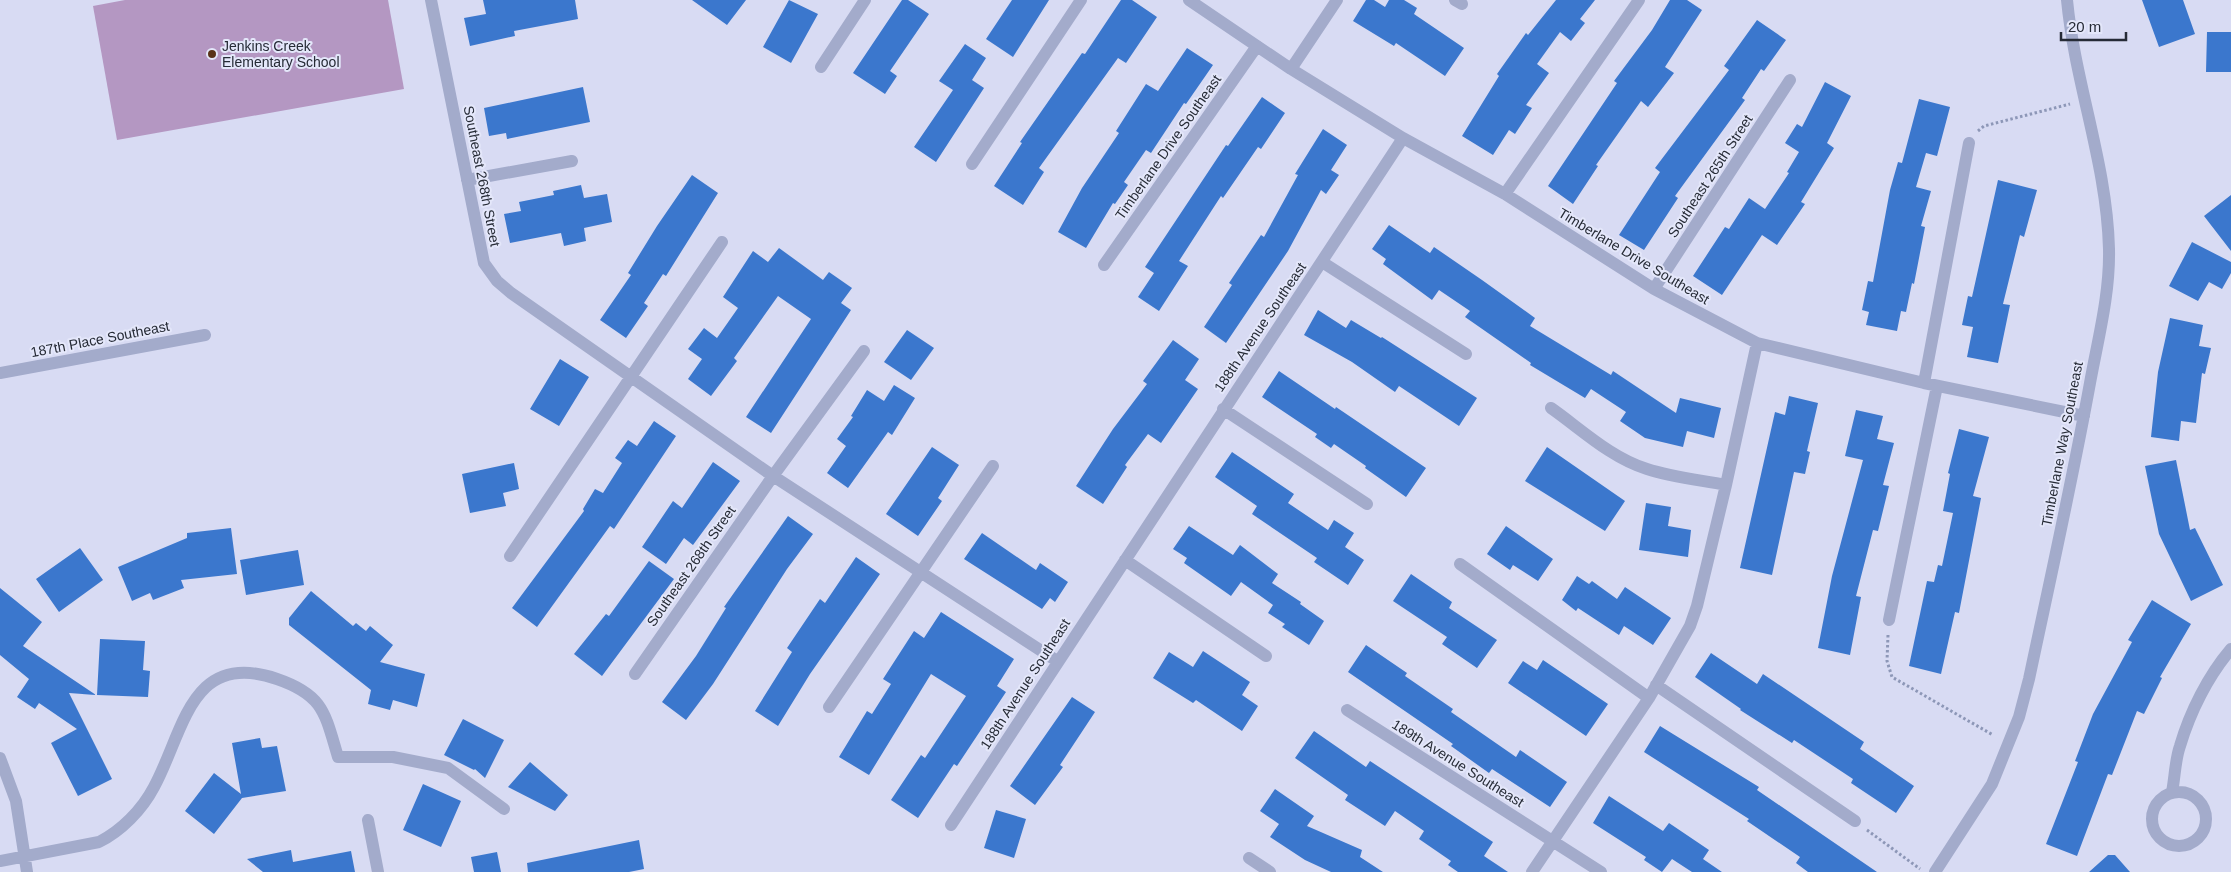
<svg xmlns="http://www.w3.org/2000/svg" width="2231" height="872" font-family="Arial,sans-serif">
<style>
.green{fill:#b497c2}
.building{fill:#3b77cd}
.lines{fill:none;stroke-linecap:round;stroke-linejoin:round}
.path{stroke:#8d97b7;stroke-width:3;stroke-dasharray:2.5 2.5;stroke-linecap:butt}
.minor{stroke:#a3abcb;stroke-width:12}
.poi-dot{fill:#593319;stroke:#e4e7fa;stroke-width:2}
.labels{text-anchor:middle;stroke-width:4;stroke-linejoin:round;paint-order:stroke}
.poi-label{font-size:14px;fill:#262b36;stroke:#e4e7fa;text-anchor:start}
.street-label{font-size:14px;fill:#262b36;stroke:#e4e7fa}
</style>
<rect width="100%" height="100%" fill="#d8dbf3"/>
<path class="green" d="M 125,0 L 388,0 L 404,89 L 117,140 L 93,6 Z"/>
<path class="building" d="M 483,0 L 575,0 L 578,19 L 514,31 L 515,36 L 470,46 L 464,18 L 486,14 Z
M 692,0 L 746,0 L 727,25 Z
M 789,0 L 818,14 L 791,63 L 763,47 Z
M 902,0 L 908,0 L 929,14 L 890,71 L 897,76 L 885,94 L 853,73 Z
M 1012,0 L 1049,0 L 1013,57 L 986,39 Z
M 1121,0 L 1132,0 L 1157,17 L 1126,63 L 1118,58 L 1039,168 L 1044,172 L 1023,205 L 994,186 L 1022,143 L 1020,142 L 1082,53 L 1085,54 Z
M 1366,0 L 1374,0 L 1385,7 L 1389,0 L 1404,0 L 1417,8 L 1414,14 L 1464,48 L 1445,76 L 1396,43 L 1394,46 L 1353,21 Z
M 1556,0 L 1595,0 L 1580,19 L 1585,23 L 1571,41 L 1560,32 L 1537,64 L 1549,73 L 1526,105 L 1532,108 L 1515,134 L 1509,130 L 1493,155 L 1462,136 L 1499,76 L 1497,74 L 1526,33 L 1528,35 Z
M 1670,0 L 1687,0 L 1702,10 L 1665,67 L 1674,73 L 1648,107 L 1641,101 L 1596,165 L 1598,166 L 1573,204 L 1548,186 L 1617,83 L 1614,81 L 1652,30 Z
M 2142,0 L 2183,0 L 2195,34 L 2159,47 Z
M 1757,20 L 1786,40 L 1764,71 L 1761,69 L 1742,98 L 1745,100 L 1675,196 L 1678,198 L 1644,250 L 1619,235 L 1660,172 L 1655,168 L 1729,70 L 1724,66 Z
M 2207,32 L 2231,32 L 2231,72 L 2206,72 Z
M 965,44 L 986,58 L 972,80 L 984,88 L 936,162 L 914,147 L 953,90 L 939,81 Z
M 1187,48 L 1213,65 L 1186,104 L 1184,103 L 1151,153 L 1146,150 L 1124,182 L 1128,185 L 1115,204 L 1113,203 L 1086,248 L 1058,232 L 1082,188 L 1119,133 L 1116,131 L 1146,84 L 1158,91 Z
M 1825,82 L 1851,96 L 1827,143 L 1834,148 L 1801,202 L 1805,204 L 1777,245 L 1762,235 L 1722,295 L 1693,276 L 1725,227 L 1729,229 L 1749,198 L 1765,209 L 1789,173 L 1787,172 L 1799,152 L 1785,143 L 1797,124 L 1802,127 Z
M 583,87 L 590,122 L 507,139 L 506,133 L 489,136 L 484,108 Z
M 1262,97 L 1285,113 L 1261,149 L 1258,147 L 1223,198 L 1221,196 L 1179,261 L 1188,266 L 1159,311 L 1138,297 L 1154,273 L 1145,267 L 1226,145 L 1228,146 Z
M 1919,99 L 1950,107 L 1937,156 L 1926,153 L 1916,187 L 1931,191 L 1921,226 L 1925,227 L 1914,284 L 1912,283 L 1906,312 L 1901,311 L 1897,331 L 1866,325 L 1869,312 L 1862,310 L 1868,281 L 1873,282 L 1890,190 L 1898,162 L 1902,163 Z
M 1323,129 L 1347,145 L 1331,170 L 1339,175 L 1326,194 L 1321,190 L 1288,251 L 1226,343 L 1204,327 L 1232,285 L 1229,283 L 1261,235 L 1264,237 L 1298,175 L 1295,174 Z
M 692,175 L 718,193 L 666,276 L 663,274 L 644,303 L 648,306 L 626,338 L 600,320 L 631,275 L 628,273 L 657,226 Z
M 1998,180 L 2037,190 L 2024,237 L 2020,235 L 2003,304 L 2010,305 L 1998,363 L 1967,357 L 1973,327 L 1962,325 L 1968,296 L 1972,297 Z
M 581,185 L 584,198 L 607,194 L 612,222 L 584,228 L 586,241 L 564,246 L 561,233 L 510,243 L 504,214 L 521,211 L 519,202 L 554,195 L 553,191 Z
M 2231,195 L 2231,251 L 2204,216 Z
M 1389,225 L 1430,253 L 1434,247 L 1482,280 L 1535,318 L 1530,326 L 1611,375 L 1613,371 L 1676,413 L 1680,398 L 1721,408 L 1714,438 L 1687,431 L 1683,447 L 1645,438 L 1620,421 L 1626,412 L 1591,389 L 1585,398 L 1530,365 L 1531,363 L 1465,317 L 1470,311 L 1439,290 L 1432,300 L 1383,264 L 1386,259 L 1372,249 Z
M 2192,242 L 2231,262 L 2231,273 L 2222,289 L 2209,282 L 2198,301 L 2169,286 Z
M 779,248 L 823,280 L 829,272 L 852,288 L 841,303 L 851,310 L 771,433 L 746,417 L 811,319 L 778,296 L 734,358 L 737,361 L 711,396 L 688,379 L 702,359 L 688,349 L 704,328 L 717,338 L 738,308 L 723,297 L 753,251 L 768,262 Z
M 1318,310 L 1346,328 L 1351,320 L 1381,338 L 1382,337 L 1477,398 L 1459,426 L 1399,386 L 1395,392 L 1352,362 L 1304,335 Z
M 2170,318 L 2203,325 L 2199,346 L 2211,348 L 2205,374 L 2202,373 L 2196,423 L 2181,421 L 2179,441 L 2151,437 L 2158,372 Z
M 907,330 L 934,348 L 911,380 L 884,362 Z
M 1173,340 L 1199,359 L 1185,380 L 1198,389 L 1161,443 L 1148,434 L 1125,465 L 1127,467 L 1103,504 L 1076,486 L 1113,429 L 1147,384 L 1143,381 Z
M 560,359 L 589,377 L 559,426 L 530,409 Z
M 1279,371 L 1335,409 L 1336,407 L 1426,468 L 1406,497 L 1365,468 L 1366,466 L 1334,444 L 1331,448 L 1315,437 L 1317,434 L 1262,397 Z
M 894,385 L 915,398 L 892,435 L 888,432 L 848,488 L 827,473 L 846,446 L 837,439 L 853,417 L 851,416 L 867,390 L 884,401 Z
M 1789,396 L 1818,403 L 1807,451 L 1810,452 L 1805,474 L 1794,472 L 1772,575 L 1740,568 L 1775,412 L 1785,415 Z
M 1856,410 L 1883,416 L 1877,439 L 1894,443 L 1883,485 L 1889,486 L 1878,531 L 1873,530 L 1856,596 L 1861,597 L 1850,655 L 1818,648 L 1832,576 L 1863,460 L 1845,456 Z
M 654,421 L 676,436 L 614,529 L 610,526 L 537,627 L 512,608 L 584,511 L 583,509 L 595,489 L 603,493 L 622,463 L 615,458 L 628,440 L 637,446 Z
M 1959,429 L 1989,437 L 1973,496 L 1981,498 L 1959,613 L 1955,612 L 1941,674 L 1909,666 L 1927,581 L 1934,582 L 1938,565 L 1942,566 L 1953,513 L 1943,511 L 1950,474 L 1948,473 Z
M 932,447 L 959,465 L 938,498 L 942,501 L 918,536 L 886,514 Z
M 1547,447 L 1625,501 L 1605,531 L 1525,481 Z
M 1232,452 L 1294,494 L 1288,503 L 1328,530 L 1334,520 L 1354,533 L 1345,547 L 1364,560 L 1348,585 L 1314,562 L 1317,558 L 1252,514 L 1257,506 L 1215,477 Z
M 2176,460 L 2190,530 L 2195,528 L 2223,585 L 2191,601 L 2159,534 L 2145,466 Z
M 713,462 L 740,481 L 693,545 L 684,538 L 666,564 L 642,547 L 673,501 L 682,508 Z
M 514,463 L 519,489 L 503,493 L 506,506 L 470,513 L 462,474 Z
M 1646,503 L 1671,507 L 1668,526 L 1691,530 L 1688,557 L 1639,550 Z
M 788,516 L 813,534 L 787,569 L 713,684 L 686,720 L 662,702 L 696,656 L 726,608 L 724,607 Z
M 1189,526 L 1233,555 L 1240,545 L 1278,574 L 1272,583 L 1301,602 L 1300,604 L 1324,621 L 1309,645 L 1282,627 L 1285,624 L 1268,613 L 1273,605 L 1241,582 L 1231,596 L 1184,563 L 1187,558 L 1173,549 Z
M 1506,526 L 1553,559 L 1538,581 L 1513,565 L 1510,570 L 1487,554 Z
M 231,528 L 237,574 L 181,580 L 184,588 L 153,600 L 150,593 L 132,601 L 118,567 L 187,538 L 187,533 Z
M 982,533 L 1036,570 L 1040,563 L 1068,582 L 1055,602 L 1050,598 L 1042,609 L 964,559 Z
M 80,548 L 103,580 L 59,612 L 36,579 Z
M 298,550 L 304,585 L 246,595 L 240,560 Z
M 856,557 L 880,574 L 810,674 L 778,726 L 755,711 L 792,652 L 787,648 L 820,599 L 825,603 Z
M 649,561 L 674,579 L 602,676 L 574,654 L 606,614 L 609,616 Z
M 1411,574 L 1452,602 L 1449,608 L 1497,640 L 1477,668 L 1442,644 L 1447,637 L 1393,601 Z
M 1577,576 L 1589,584 L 1592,581 L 1617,599 L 1625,587 L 1671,618 L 1653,645 L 1624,626 L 1619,635 L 1578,608 L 1576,611 L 1562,600 Z
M 0,588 L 42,622 L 23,646 L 96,695 L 69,693 L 112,779 L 78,796 L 51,743 L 77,729 L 39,703 L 35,709 L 17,697 L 29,679 L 0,655 Z
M 311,591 L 353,626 L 356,623 L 366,631 L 370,626 L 393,645 L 380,662 L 425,674 L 417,707 L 393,700 L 390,710 L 368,704 L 371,690 L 289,625 L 289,618 Z
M 2152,600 L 2191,624 L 2160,677 L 2162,678 L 2144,714 L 2137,711 L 2112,775 L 2108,774 L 2077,856 L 2046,844 L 2078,762 L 2075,761 L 2093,714 L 2132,642 L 2128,640 Z
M 941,612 L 1014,659 L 997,686 L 1006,692 L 957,766 L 954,764 L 918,818 L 891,800 L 921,755 L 925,758 L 966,696 L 931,674 L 869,775 L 839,757 L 867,711 L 872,714 L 891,684 L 883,679 L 914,631 L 924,638 Z
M 100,639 L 145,641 L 143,670 L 150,671 L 148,697 L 97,695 Z
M 1366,645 L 1407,673 L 1405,676 L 1453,709 L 1451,712 L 1516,757 L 1520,750 L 1567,782 L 1550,807 L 1492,769 L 1489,773 L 1451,746 L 1453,744 L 1348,672 Z
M 1203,651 L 1250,682 L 1242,695 L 1258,706 L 1242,731 L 1196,700 L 1193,703 L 1153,678 L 1169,652 L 1193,667 Z
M 1711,653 L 1757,684 L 1763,674 L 1864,742 L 1860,749 L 1914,786 L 1896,813 L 1851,783 L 1853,779 L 1794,740 L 1792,743 L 1740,710 L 1741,709 L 1695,677 Z
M 1543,660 L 1608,704 L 1586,736 L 1508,683 L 1523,661 L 1537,670 Z
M 1072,697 L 1095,712 L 1060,765 L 1063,767 L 1035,805 L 1010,786 Z
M 463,719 L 504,740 L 485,778 L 475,769 L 474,770 L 444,755 Z
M 1660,726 L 1759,787 L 1757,790 L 1877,872 L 1808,872 L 1796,863 L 1800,857 L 1747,821 L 1749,819 L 1644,752 Z
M 1314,731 L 1366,767 L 1370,761 L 1493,842 L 1484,856 L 1508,872 L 1458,872 L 1448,865 L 1451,861 L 1419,839 L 1424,831 L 1395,811 L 1385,826 L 1345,800 L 1348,795 L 1295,758 Z
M 260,738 L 262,748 L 277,746 L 286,791 L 242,798 L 214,834 L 185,811 L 214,773 L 241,794 L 232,743 Z
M 530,762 L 568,795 L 555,811 L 508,787 Z
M 423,784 L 461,801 L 441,847 L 403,830 Z
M 1275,789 L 1314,816 L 1307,826 L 1362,850 L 1360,857 L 1383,872 L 1331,872 L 1305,860 L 1270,837 L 1279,824 L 1260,811 Z
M 1609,796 L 1663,831 L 1669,823 L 1709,850 L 1703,859 L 1722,872 L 1692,872 L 1672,859 L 1662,872 L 1644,860 L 1646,857 L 1593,823 Z
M 996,810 L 1026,819 L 1014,858 L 984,848 Z
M 639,840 L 644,869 L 629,872 L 528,872 L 527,863 Z
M 291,850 L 293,862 L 351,851 L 355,872 L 263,872 L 247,859 Z
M 497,852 L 501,872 L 474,872 L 471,857 Z
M 2108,855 L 2115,855 L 2130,872 L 2089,872 Z"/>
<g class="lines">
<path class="path" d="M 1978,131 L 1984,126 L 2070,104
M 1888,635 L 1887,661 L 1892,677 L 1993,735
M 1867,830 L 1920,869"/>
<path class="minor" d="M 431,0 L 484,263 L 497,281 L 511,293 L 773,476 L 1057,661
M 1189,0 L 1291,69 L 1403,138 L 1505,194 L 1654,289 L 1757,343 L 1924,383 L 2084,416
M 1455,0 L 1462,4
M 821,67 L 865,0
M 1291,69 L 1337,0
M 972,164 L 1081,0
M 467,180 L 572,161
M 1505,194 L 1639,0
M 1322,262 L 1466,354
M 1104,265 L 1257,46
M 1654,289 L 1790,80
M 0,373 L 205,335
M 1924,383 L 1969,143
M 1551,408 C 1581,429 1611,458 1647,469 C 1672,477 1700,480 1726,485
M 1223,409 L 1367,504
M 510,556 L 722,242
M 1125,560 L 1266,656
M 1460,564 L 1649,698
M 1889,620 L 1937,386
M 635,674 L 773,476 L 864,351
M 1656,685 L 1855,821
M 829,707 L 993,466
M 1347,710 L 1601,872
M 0,758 L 16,801 L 27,872
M 2172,792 C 2175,777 2175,760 2180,746 C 2190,712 2208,676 2231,649
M2152 819a27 27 0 1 1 54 0a27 27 0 1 1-54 0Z
M 368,820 L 378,872
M 951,825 L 1403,138
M 1249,858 L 1270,872
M 0,861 L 99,842 C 121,831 142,810 154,787 C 184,732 190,649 277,679 C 324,695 325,714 338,757 L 393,757 L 448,768 L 504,809
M 1532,872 L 1649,698 L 1690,626 L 1697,606 L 1726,485 L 1757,343
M 1935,872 L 1992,784 L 2019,717 L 2029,679 C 2050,580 2072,482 2090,383 C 2098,339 2110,294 2109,249 C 2107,164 2075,84 2067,0"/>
</g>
<circle class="poi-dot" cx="212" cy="54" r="5"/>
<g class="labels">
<g class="poi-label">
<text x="222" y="51">Jenkins Creek<tspan x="222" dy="16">Elementary School</tspan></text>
</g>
<g class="street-label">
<text transform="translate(1168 147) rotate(-55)" y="5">Timberlane Drive Southeast</text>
<text transform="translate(482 176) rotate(79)" y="5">Southeast 268th Street</text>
<text transform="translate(1710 176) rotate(-57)" y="5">Southeast 265th Street</text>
<text transform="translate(1634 256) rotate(31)" y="5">Timberlane Drive Southeast</text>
<text transform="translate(1260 327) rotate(-56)" y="5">188th Avenue Southeast</text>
<text transform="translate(100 339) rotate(-11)" y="5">187th Place Southeast</text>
<text transform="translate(2062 444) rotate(-79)" y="5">Timberlane Way Southeast</text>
<text transform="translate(691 566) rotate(-55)" y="5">Southeast 268th Street</text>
<text transform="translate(1025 684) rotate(-57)" y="5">188th Avenue Southeast</text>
<text transform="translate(1458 763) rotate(32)" y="5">189th Avenue Southeast</text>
</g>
</g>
<path d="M2061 32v8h65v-8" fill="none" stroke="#262b36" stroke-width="2.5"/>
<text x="2068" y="32" font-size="15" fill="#262b36" stroke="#e4e7fa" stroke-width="4" paint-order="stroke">20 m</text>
</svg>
